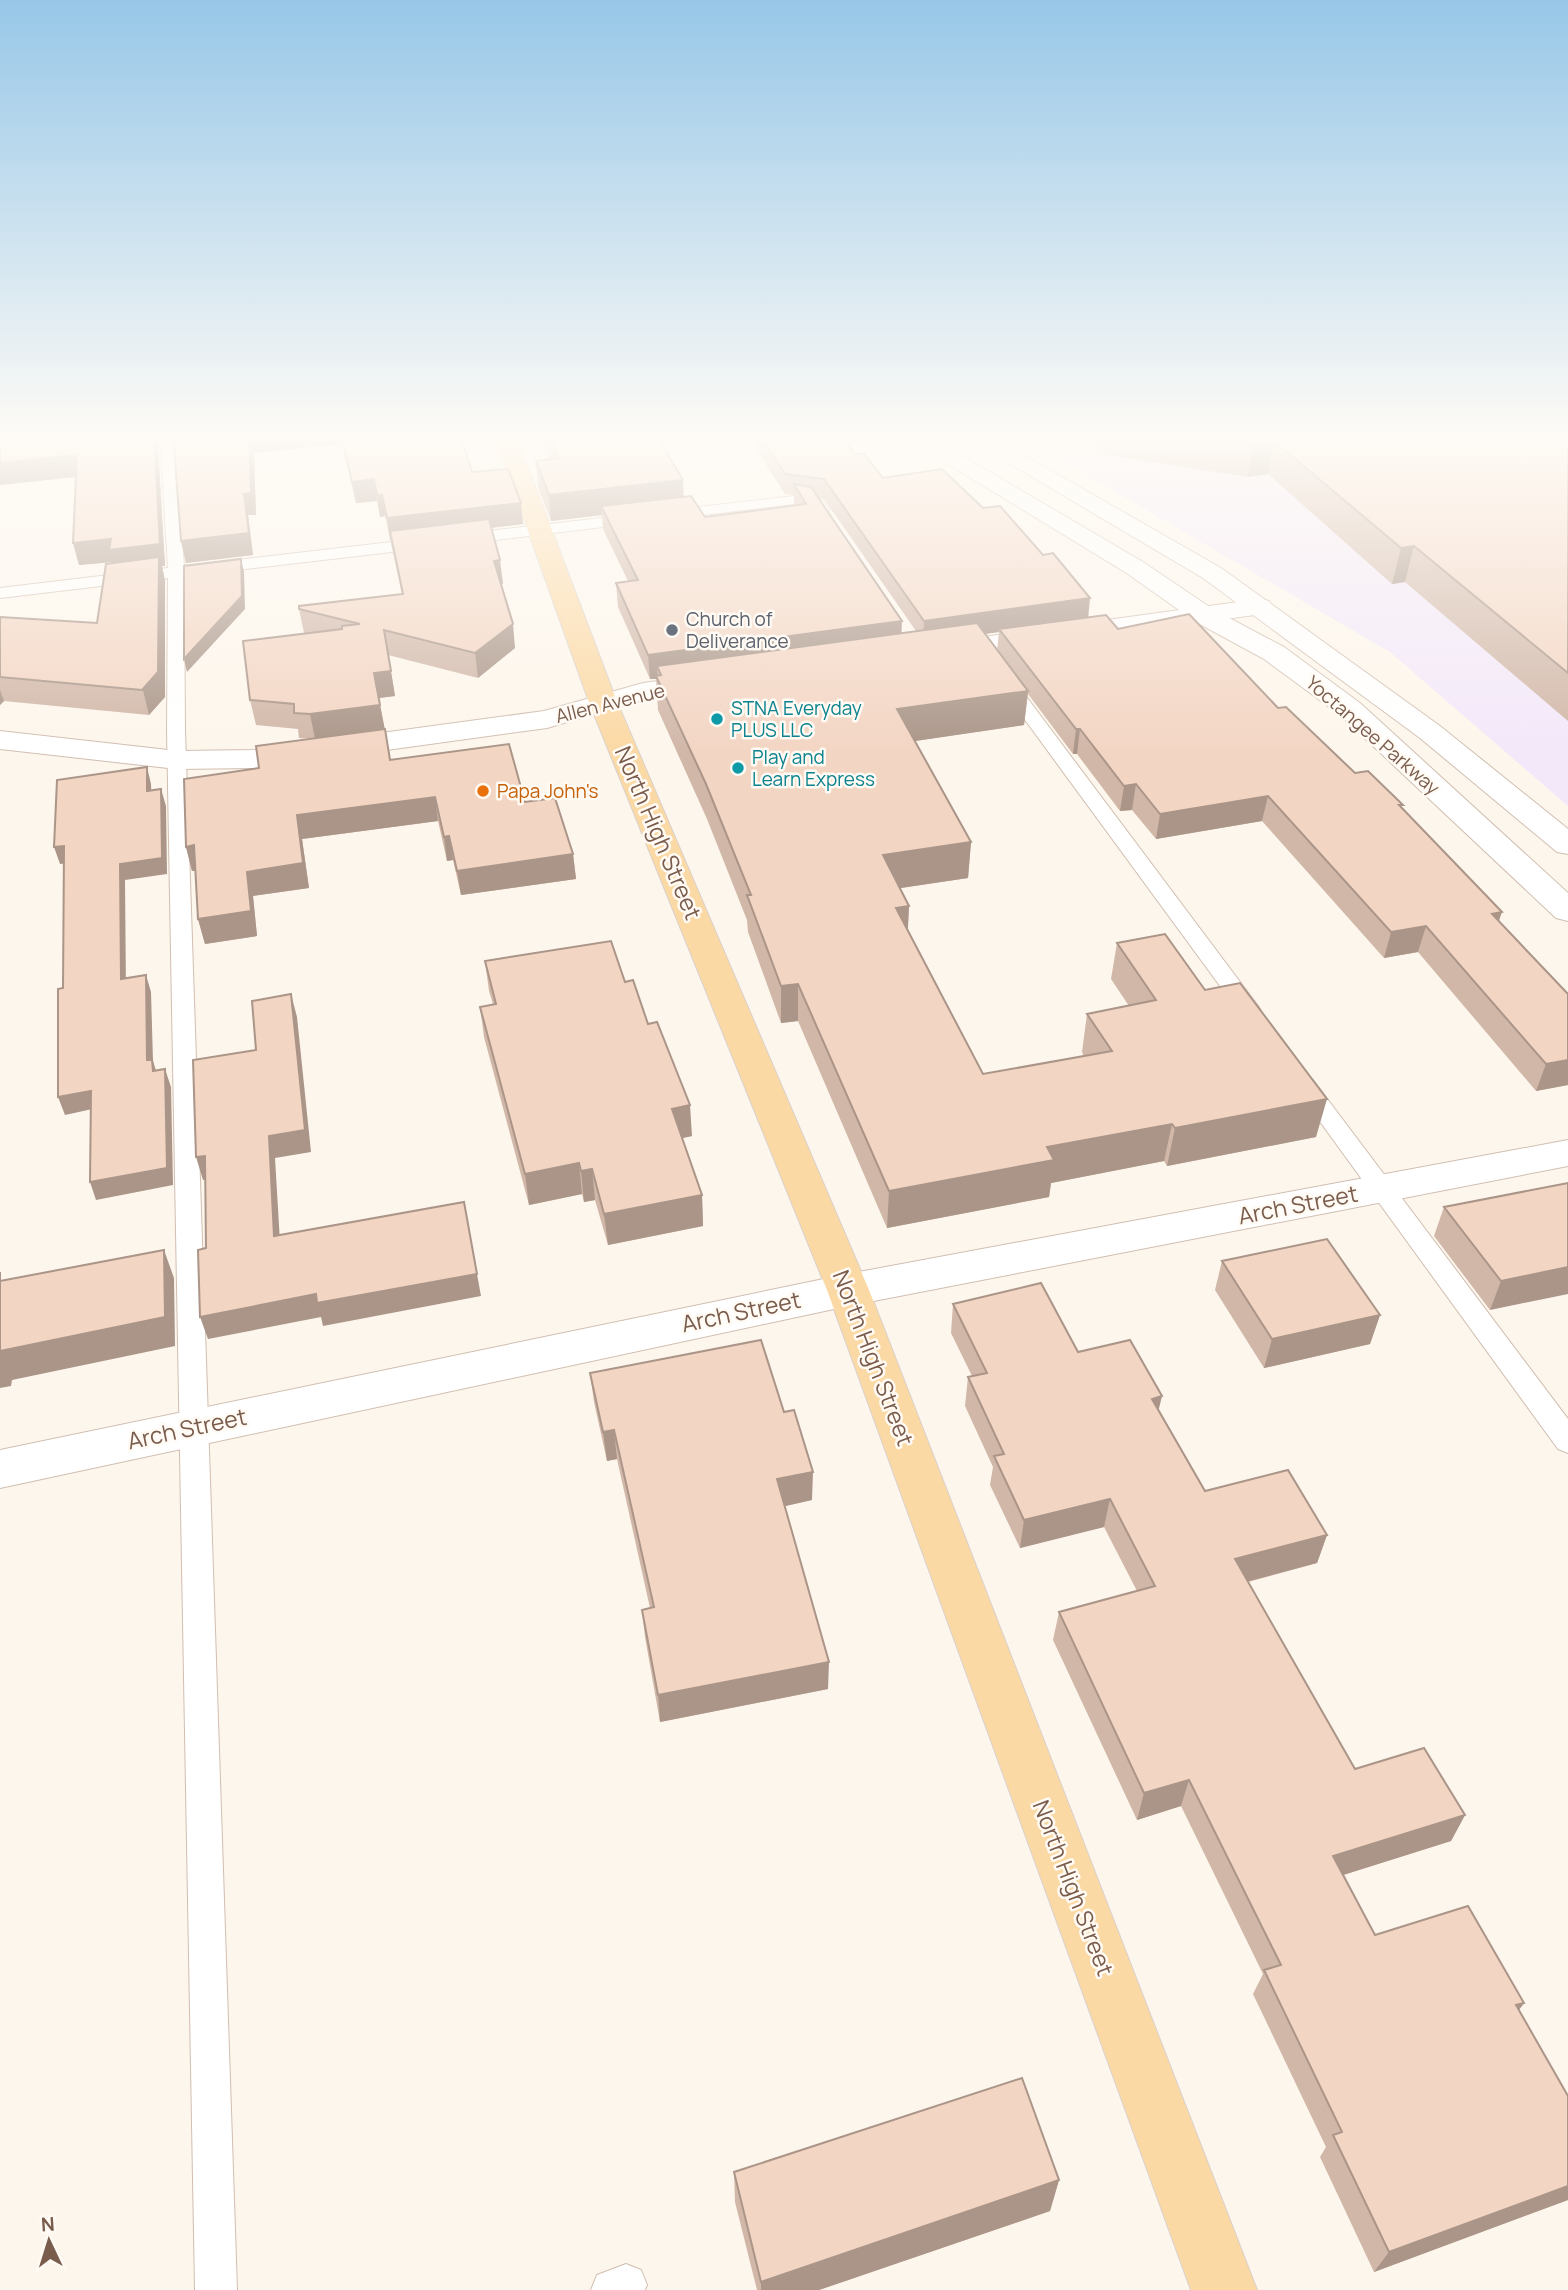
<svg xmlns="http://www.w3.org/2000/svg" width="1568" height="2290" font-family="Manrope,sans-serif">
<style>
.education{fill:#f3e8fa}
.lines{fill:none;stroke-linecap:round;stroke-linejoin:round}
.service-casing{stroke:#d1beb0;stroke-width:2}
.minor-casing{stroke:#d1beb0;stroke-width:2}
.tertiary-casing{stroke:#d1beb0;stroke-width:2}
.primary-casing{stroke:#dad1cd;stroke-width:2}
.service{fill:#fff;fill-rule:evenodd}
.minor{fill:#fff;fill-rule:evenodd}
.tertiary{fill:#fff;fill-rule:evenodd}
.primary{fill:#fbd9a5;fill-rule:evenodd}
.wall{fill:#d1b7a8;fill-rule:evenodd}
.shaded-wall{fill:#aa9588}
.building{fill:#f3d5c3;stroke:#aa9588;stroke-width:2}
.worship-dot{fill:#6b7280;stroke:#fffaf3;stroke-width:2.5}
.culture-dot{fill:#0f9aa8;stroke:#fffaf3;stroke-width:2.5}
.food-dot{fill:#e8710a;stroke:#fffaf3;stroke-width:2.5}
.labels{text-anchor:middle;stroke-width:5;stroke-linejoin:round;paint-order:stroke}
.far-worship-label{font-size:19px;fill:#5b616d;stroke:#fffaf3;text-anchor:start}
.far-street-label{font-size:19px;fill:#7a5c4d;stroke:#fffaf3}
.far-culture-label{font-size:19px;fill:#0d838f;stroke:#fffaf3;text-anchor:start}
.far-food-label{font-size:19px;fill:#c56008;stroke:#fffaf3;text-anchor:start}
.street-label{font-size:23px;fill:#7a5c4d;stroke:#fffaf3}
</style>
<rect width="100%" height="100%" fill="#fdf6ec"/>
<path class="education" d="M 1014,433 L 1568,433 L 1568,806 L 1390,652 Z"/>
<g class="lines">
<defs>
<path id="service" d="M 160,433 L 174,433 L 184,566 L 426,538 L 434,543 L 426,548 L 184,576 L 185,730 L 237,2290 L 195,2290 L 167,730 L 168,578 L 0,598 L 0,588 L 168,568 Z
M 794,496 L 822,500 L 830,510 L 822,515 L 812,507 L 794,504 L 462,544 L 454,539 L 462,534 Z
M 1007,678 L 1013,679 L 1258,1006 L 1261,1011 L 1258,1016 L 1242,1016 L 998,683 Z
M 1305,1077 L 1313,1080 L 1568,1419 L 1568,1453 L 1558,1449 L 1297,1090 L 1293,1085 L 1297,1080 Z
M 626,2264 L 641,2270 L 647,2285 L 645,2290 L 591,2290 L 597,2275 Z"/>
<path id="minor" d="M 136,433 L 211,433 L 200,440 L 0,460 L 0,446 Z
M 1260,599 L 1269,601 L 1273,607 L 1269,613 L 939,659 L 929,657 L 926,651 L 929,645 L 939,643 Z
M 710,674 L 720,676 L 724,682 L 720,688 L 646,699 L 547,728 L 256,768 L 177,769 L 0,749 L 0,731 L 177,751 L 256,750 L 544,711 L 643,683 Z
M 1568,1140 L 1568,1166 L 848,1306 L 0,1488 L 0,1450 L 848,1274 Z"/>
<path id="tertiary" d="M 897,433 L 923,433 L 1143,562 L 1214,610 L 1284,647 L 1360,703 L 1568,893 L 1568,921 L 1556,918 L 1340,715 L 1264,659 L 1196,622 L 1125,572 Z
M 958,433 L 985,433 L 1221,568 L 1440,726 L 1568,829 L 1568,854 L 1557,852 L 1420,738 L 1203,578 Z"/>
<path id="primary" d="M 493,433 L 515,433 L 617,702 L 869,1290 L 1257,2290 L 1191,2290 L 827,1290 L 589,702 Z"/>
</defs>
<use href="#service" class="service-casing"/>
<use href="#minor" class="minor-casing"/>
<use href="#tertiary" class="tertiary-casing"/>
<use href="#primary" class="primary-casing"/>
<use href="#service" class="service"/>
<use href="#minor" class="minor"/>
<use href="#tertiary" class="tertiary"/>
<use href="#primary" class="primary"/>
</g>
<path class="wall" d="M 0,433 L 155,433 L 158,447 L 165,566 L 162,566 L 165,581 L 165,697 L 149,715 L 4,701 L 0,705 L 0,617 L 97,623 L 113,563 L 112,562 L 79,565 L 73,543 L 76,477 L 0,485 Z
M 173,433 L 460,433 L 472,472 L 523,524 L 491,528 L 503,584 L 501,584 L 515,648 L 478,678 L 388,655 L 395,696 L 379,698 L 390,760 L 525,802 L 573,854 L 576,879 L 461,895 L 453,860 L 447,861 L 438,821 L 302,839 L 309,888 L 253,896 L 257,936 L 205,944 L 198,919 L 196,870 L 192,871 L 186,847 L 259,768 L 311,739 L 299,738 L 298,729 L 256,725 L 250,700 L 304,633 L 299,609 L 402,594 L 385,516 L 380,517 L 377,501 L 356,503 L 342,444 L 254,453 L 256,515 L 248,515 L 253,555 L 186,563 L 181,541 Z
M 540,433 L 655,433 L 684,497 L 705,517 L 794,506 L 794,495 L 785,494 L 755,447 L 754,433 L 825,433 L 828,437 L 855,454 L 883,478 L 1088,617 L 1118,629 L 1278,708 L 1355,773 L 1402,808 L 1499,921 L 1568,994 L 1568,1085 L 1536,1091 L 1418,952 L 1384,958 L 1262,821 L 1156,839 L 1132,810 L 1120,811 L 1077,754 L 1073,754 L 1028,694 L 1024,725 L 914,741 L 971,842 L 968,878 L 900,888 L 909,906 L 908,930 L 983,1074 L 1084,1056 L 1082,1052 L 1087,1014 L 1129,1006 L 1111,979 L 1117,943 L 1205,990 L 1316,1137 L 1167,1166 L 1164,1161 L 1051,1183 L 1049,1197 L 887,1228 L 798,1021 L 781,1023 L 748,932 L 747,920 L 707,819 L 658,710 L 656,679 L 650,679 L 618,607 L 616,583 L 628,581 L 603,529 L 602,515 L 551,521 L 538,487 L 536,461 L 550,459 ZM 818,498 L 824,499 L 916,631 L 902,633 ZM 999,632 L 997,650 L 985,634 Z
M 1075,433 L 1557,433 L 1561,435 L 1568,435 L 1568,721 L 1405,582 L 1392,584 L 1268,474 L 1248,477 L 1101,454 Z
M 485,961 L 625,982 L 648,1024 L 692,1136 L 682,1138 L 702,1195 L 703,1226 L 608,1245 L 595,1200 L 584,1202 L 582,1194 L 529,1205 L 484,1037 L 480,1007 L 493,1004 L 489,991 Z
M 1568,1183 L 1490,1310 L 1434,1236 L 1444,1207 Z
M 1222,1261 L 1380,1315 L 1370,1344 L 1264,1368 L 1215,1290 Z
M 953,1304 L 1078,1352 L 1159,1410 L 1205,1491 L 1327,1535 L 1317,1563 L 1248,1582 L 1355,1769 L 1465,1815 L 1451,1841 L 1343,1875 L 1375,1935 L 1524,2003 L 1519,2010 L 1568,2096 L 1568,2200 L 1374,2272 L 1320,2157 L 1326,2147 L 1253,1994 L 1263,1974 L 1181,1806 L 1137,1820 L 1053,1640 L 1059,1612 L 1137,1591 L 1104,1527 L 1020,1548 L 990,1485 L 993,1467 L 965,1406 L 968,1377 L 972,1376 L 951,1333 Z
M 590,1373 L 812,1500 L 784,1506 L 828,1689 L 660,1722 L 645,1637 L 642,1610 L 650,1608 L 617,1459 L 607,1461 L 594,1402 Z
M 734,2172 L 1059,2180 L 1050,2211 L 819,2290 L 757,2290 L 735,2202 Z"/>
<path class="shaded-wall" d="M 0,433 L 111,433 L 0,443 Z
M 154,433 L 155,433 L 158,447 L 165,566 L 162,566 L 165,581 L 165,697 L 149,715 L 112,562 L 79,565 L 73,543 Z
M 249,433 L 341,433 L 342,444 L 254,453 L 256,515 L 248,515 L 253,555 L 186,563 L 181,541 L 244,494 Z
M 1274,441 L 1268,474 L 1248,477 L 1254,443 Z
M 77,455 L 83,476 L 0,485 L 0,463 Z
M 374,479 L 377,501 L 356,503 L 352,482 Z
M 683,480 L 684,506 L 601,506 L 602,515 L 551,521 L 549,495 Z
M 377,495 L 382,495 L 385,516 L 380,517 Z
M 521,503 L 523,524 L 390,540 L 387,518 Z
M 1414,546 L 1405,582 L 1392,584 L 1401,548 Z
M 241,559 L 244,572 L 245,609 L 187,672 L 184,659 Z
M 500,560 L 503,584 L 497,585 L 494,561 Z
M 1090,598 L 1088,620 L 999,629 L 999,632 L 923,642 L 924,621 Z
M 902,621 L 901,645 L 661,675 L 657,666 L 658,678 L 656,676 L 656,679 L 650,679 L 648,655 Z
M 513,624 L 515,648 L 478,678 L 475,653 Z
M 391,671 L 395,696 L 379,698 L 374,673 Z
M 0,690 L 4,701 L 0,705 Z
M 1028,691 L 1024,725 L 895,744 L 897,709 Z
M 380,705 L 385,730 L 315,739 L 310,714 Z
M 1076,729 L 1080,729 L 1077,754 L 1073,754 Z
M 147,767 L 151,784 L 152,808 L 147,791 Z
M 1136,784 L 1132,810 L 1120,811 L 1124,786 Z
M 161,789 L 166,806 L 167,874 L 125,880 L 126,996 L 121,979 L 120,864 Z
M 1268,796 L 1262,821 L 1156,839 L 1160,814 Z
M 435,797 L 438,821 L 302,839 L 309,888 L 253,896 L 257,936 L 205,944 L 198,919 L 247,872 L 297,815 Z
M 449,836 L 453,860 L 447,861 L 444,837 Z
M 971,842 L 968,878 L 881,891 L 883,855 Z
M 194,845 L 201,870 L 192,871 L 186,847 Z
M 64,846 L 69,863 L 60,864 L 54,847 Z
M 573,854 L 576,879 L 461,895 L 457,871 Z
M 909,906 L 907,942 L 896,908 Z
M 1502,912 L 1493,938 L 1492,914 Z
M 1426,926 L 1418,952 L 1384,958 L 1391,932 Z
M 146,975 L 151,992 L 153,1061 L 158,1077 L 159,1089 L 147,1060 Z
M 798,984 L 798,1021 L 781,1023 L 781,986 Z
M 291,994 L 297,1017 L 311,1152 L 275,1158 L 281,1259 L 274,1236 L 269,1136 Z
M 1568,1060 L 1568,1085 L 1536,1091 L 1546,1064 Z
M 165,1069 L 171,1087 L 173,1185 L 96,1200 L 90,1182 Z
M 91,1091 L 97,1108 L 65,1115 L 58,1097 Z
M 1327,1099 L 1316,1137 L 1167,1166 L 1175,1128 Z
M 690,1105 L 692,1136 L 674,1140 L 672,1109 Z
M 1172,1124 L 1164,1161 L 1051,1183 L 1049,1197 L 887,1228 L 889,1191 L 1047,1147 Z
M 205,1156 L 212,1178 L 203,1180 L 196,1157 Z
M 579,1163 L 582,1194 L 529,1205 L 525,1174 Z
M 592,1169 L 595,1200 L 584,1202 L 581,1171 Z
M 702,1195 L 703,1226 L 608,1245 L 604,1214 Z
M 164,1250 L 174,1278 L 175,1346 L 12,1380 L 11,1386 L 0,1388 L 0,1351 Z
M 1568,1267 L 1568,1294 L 1490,1310 L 1501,1281 Z
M 477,1274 L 481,1296 L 323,1326 L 321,1317 L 208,1339 L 200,1317 L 316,1294 Z
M 1380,1315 L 1370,1344 L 1264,1368 L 1272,1339 Z
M 1162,1396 L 1155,1425 L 1152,1399 Z
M 614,1430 L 617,1459 L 607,1461 L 603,1432 Z
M 813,1472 L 812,1500 L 777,1508 L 777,1479 Z
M 1110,1499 L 1104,1527 L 1020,1548 L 1024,1520 Z
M 1327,1535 L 1317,1563 L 1227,1587 L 1235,1559 Z
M 829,1662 L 828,1689 L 660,1722 L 658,1695 Z
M 1189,1780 L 1181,1806 L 1137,1820 L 1144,1793 Z
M 1465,1815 L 1451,1841 L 1321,1882 L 1333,1856 Z
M 1524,2003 L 1507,2026 L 1516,2005 Z
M 1059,2180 L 1050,2211 L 819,2290 L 761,2290 L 761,2282 Z
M 1568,2186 L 1568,2200 L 1374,2272 L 1389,2252 Z"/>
<path class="building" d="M 86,433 L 154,433 L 160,544 L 109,550 L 111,539 L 73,543 L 77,455 L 0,463 L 0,441 Z
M 173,433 L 249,433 L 251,493 L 244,494 L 249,533 L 181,541 Z
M 341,433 L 460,433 L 472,472 L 508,469 L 521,503 L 387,518 L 382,495 L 377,495 L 374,479 L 352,482 Z
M 548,433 L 655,433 L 683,480 L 549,495 L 536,461 L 558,458 Z
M 758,433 L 825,433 L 828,437 L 841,436 L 855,454 L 863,453 L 883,478 L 942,469 L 983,508 L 1000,506 L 1043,555 L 1053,553 L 1090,598 L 924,621 L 824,479 L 785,474 Z
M 1184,433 L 1557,433 L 1561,435 L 1568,435 L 1568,673 L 1414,546 L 1401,548 L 1274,441 L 1254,443 Z
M 794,484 L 811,487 L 902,621 L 648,655 L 616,583 L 638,580 L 601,506 L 691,496 L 705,517 L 806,504 Z
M 489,519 L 500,560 L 494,561 L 513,624 L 475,653 L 384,630 L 391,671 L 374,673 L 380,705 L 310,714 L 294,713 L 294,704 L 250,700 L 243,641 L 342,629 L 342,626 L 360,624 L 299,609 L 299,606 L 403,594 L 390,531 Z
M 159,557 L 158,672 L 142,690 L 0,677 L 0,617 L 97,623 L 106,564 Z
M 241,559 L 242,596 L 184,659 L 184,566 Z
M 1189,614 L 1278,708 L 1286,707 L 1355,773 L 1368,771 L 1403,805 L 1399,805 L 1502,912 L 1492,914 L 1568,994 L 1568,1060 L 1546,1064 L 1426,926 L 1391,932 L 1268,796 L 1160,814 L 1136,784 L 1124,786 L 1080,729 L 1076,729 L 999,629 L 1106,615 L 1118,629 Z
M 977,623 L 1028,691 L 897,709 L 971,842 L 883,855 L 909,906 L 896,908 L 983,1074 L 1112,1051 L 1087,1014 L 1156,1000 L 1117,943 L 1165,934 L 1205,990 L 1240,983 L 1327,1099 L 1175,1128 L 1172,1124 L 1047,1147 L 1054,1160 L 889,1191 L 798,984 L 781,986 L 747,895 L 751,895 L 706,784 L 656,676 L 661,675 L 657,666 Z
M 385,729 L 390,760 L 509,744 L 525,802 L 555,798 L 573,854 L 457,871 L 449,836 L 444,837 L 435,797 L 297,815 L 303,863 L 247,872 L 251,911 L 198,919 L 194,845 L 186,847 L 184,779 L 259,768 L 256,746 Z
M 147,767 L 147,791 L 161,789 L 162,858 L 120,864 L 121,979 L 146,975 L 147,1060 L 152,1060 L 153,1071 L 165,1069 L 167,1168 L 90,1182 L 91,1091 L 58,1097 L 58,989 L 63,988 L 64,846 L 54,847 L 57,780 Z
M 611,941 L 625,982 L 633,980 L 648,1024 L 657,1022 L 690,1105 L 672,1109 L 702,1195 L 604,1214 L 592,1169 L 581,1171 L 579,1163 L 525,1174 L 480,1007 L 496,1004 L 485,961 Z
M 291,994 L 305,1130 L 269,1136 L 274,1236 L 464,1202 L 477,1274 L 317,1303 L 316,1294 L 200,1317 L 198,1250 L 206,1248 L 205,1156 L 196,1157 L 193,1060 L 256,1050 L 252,1001 Z
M 1568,1183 L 1568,1267 L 1501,1281 L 1444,1207 Z
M 1327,1239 L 1380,1315 L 1272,1339 L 1222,1261 Z
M 164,1250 L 165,1317 L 0,1351 L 0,1272 L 0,1281 Z
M 1041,1283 L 1078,1352 L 1130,1340 L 1162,1396 L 1152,1399 L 1205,1491 L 1288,1470 L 1327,1535 L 1235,1559 L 1355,1769 L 1424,1748 L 1465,1815 L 1333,1856 L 1375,1935 L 1468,1906 L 1524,2003 L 1516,2005 L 1568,2096 L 1568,2186 L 1389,2252 L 1333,2135 L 1342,2132 L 1264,1970 L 1281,1965 L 1189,1780 L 1144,1793 L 1059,1612 L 1155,1586 L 1110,1499 L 1024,1520 L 994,1456 L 1004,1454 L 968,1377 L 987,1373 L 953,1304 Z
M 761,1340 L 784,1412 L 794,1410 L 813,1472 L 777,1479 L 829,1662 L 658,1695 L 642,1610 L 654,1607 L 614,1430 L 603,1432 L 590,1373 Z
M 1022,2078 L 1059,2180 L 761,2282 L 734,2172 Z"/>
<linearGradient id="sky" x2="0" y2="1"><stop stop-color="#97c7e8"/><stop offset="0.58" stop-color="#fefbf6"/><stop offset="1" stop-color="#fefbf6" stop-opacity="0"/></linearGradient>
<rect width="1568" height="753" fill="url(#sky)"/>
<circle class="worship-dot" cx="672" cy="630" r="7"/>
<g class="culture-dot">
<circle cx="717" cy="719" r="7"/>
<circle cx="738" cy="768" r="7"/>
</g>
<circle class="food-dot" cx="483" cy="791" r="7"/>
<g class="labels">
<g class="far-worship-label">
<text x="686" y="626">Church of<tspan x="686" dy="22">Deliverance</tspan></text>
</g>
<g class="far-street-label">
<text transform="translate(610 703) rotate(-14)" y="7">Allen Avenue</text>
<text transform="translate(1373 735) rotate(41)" y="7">Yoctangee Parkway</text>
</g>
<g class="far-culture-label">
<text x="731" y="715">STNA Everyday<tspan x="731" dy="22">PLUS LLC</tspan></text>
<text x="752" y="764">Play and<tspan x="752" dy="22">Learn Express</tspan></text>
</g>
<g class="far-food-label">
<text x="497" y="798">Papa John's</text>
</g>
<g class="street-label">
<text transform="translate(658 833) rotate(67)" y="8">North High Street</text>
<text transform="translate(1298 1205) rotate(-11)" y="8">Arch Street</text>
<text transform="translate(741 1312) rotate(-12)" y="8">Arch Street</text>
<text transform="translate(873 1358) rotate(69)" y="8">North High Street</text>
<text transform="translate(187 1429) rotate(-12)" y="8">Arch Street</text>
<text transform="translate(1073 1888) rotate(69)" y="8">North High Street</text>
</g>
</g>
<g transform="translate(49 2241) rotate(356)" stroke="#fffaf3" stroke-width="5" paint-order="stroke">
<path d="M0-5L12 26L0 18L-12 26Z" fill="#7a5c4d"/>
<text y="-10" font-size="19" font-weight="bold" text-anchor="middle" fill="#7a5c4d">N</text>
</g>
</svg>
